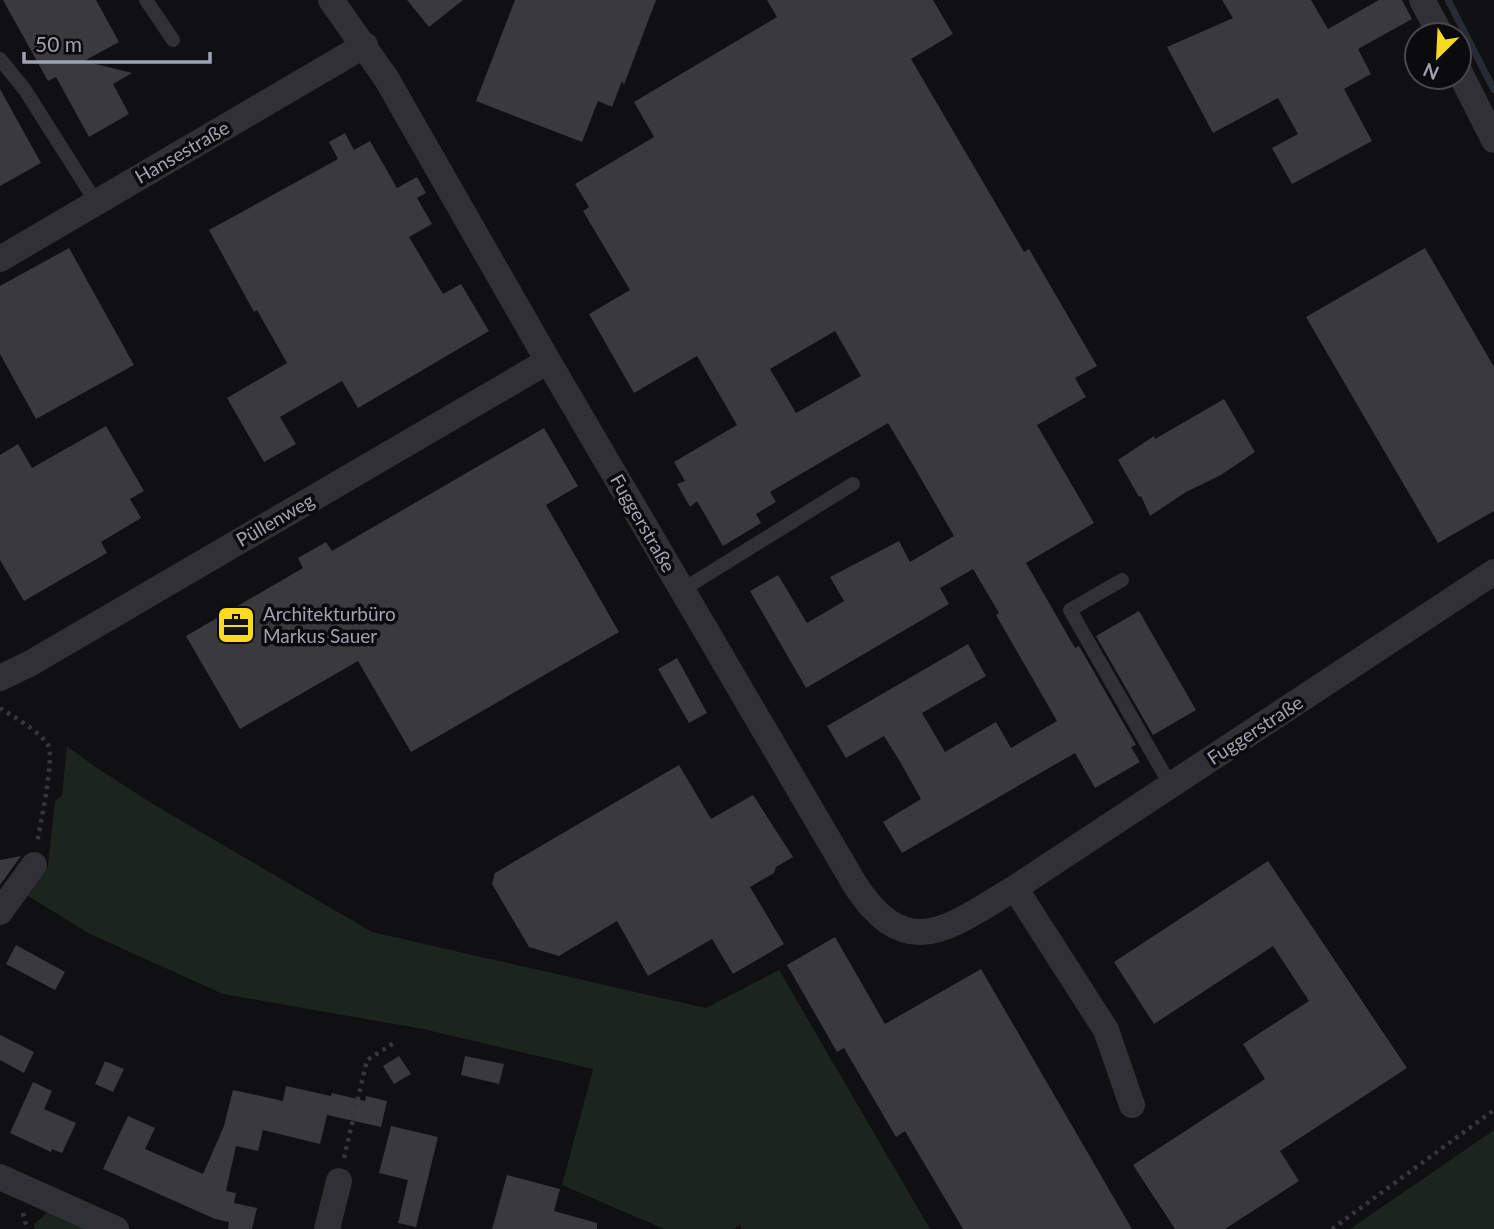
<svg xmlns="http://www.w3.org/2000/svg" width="1494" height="1229" font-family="Lato,sans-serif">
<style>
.green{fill:#1c241e}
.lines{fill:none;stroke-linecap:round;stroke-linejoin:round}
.stream{stroke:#262b35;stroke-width:7}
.building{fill:#3a393e;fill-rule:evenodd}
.path{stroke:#36373d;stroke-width:4.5;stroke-dasharray:3.5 5;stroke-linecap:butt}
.lane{stroke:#313036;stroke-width:14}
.street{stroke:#313036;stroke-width:26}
.labels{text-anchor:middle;stroke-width:7;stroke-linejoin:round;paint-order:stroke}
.street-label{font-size:19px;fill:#a0a2b2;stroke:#0b0a0c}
.poi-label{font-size:19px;fill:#a0a2b2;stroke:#0b0a0c;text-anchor:start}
</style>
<rect width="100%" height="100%" fill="#100f11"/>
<path class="green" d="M 67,746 L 94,766 L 156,806 L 372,932 L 706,1008 L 779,970 L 930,1229 L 741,1229 L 740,1225 L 733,1229 L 664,1229 L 562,1185 L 593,1069 L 423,1029 L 223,994 L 90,934 L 28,896 L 48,866 L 55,801 L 62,796 Z
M 1494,1130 L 1494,1229 L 1350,1229 Z
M 49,1211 L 87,1229 L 35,1229 L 34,1224 Z"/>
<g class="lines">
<path class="stream" d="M 1448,0 L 1494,90"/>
</g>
<path class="building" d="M 3,0 L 96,0 L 119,42 L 84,61 L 132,73 L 113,84 L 129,114 L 89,137 L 56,77 L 48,81 Z
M 407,0 L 463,0 L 429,27 Z
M 515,0 L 656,0 L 624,85 L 622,81 L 612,107 L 598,101 L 582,142 L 476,101 Z
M 767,0 L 933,0 L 953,34 L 911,59 L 1024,252 L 1029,249 L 1097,366 L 1075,378 L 1086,397 L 1037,425 L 1094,523 L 1026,563 L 1075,648 L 1079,646 L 1136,745 L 1131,747 L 1140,762 L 1095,788 L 1075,753 L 902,853 L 883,822 L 921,799 L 899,760 L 884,736 L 846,758 L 827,726 L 968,644 L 986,676 L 922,713 L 945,752 L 996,722 L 1011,748 L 1057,721 L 996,615 L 999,613 L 973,569 L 940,588 L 949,604 L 806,688 L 750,591 L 778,575 L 807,623 L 844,601 L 830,577 L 899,541 L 910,562 L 954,536 L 916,470 L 888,423 L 770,492 L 776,502 L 756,514 L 761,523 L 723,546 L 697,501 L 690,507 L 677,484 L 685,481 L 674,462 L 737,425 L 697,356 L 634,393 L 589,314 L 630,290 L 583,211 L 589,207 L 575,184 L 654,137 L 634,102 L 777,17 ZM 835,331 L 861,376 L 796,413 L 770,369 Z
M 1222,0 L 1311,0 L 1328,29 L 1379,0 L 1402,0 L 1412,19 L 1358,49 L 1371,74 L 1344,89 L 1372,141 L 1292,184 L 1272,148 L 1298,134 L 1278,98 L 1213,133 L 1167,47 L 1233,18 Z
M 0,89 L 41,163 L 0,186 Z
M 345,133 L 354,150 L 370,141 L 397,188 L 417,177 L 426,193 L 417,198 L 432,224 L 409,237 L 443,294 L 461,284 L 489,331 L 358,408 L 342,381 L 280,417 L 296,444 L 264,462 L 227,398 L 287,363 L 257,310 L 254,312 L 209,230 L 338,159 L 329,142 Z
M 69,248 L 134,365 L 36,419 L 0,354 L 0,286 Z
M 1425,248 L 1494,367 L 1494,511 L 1438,543 L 1306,317 Z
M 1224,399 L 1255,452 L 1221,475 L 1186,492 L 1150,516 L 1141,496 L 1139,497 L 1118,460 L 1154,436 L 1155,439 Z
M 106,426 L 144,491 L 130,499 L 141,518 L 101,542 L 107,553 L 24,601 L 0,560 L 0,455 L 18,444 L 32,468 Z
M 544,428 L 578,486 L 546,505 L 619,632 L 411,752 L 358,661 L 240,729 L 186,636 L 303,568 L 298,558 L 326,542 L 332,551 Z
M 1139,611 L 1196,710 L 1153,735 L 1096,636 Z
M 677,658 L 707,713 L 689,723 L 658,669 Z
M 679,765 L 711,819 L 753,795 L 793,857 L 776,867 L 774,873 L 750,887 L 784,944 L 733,974 L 712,939 L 648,976 L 617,921 L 559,956 L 529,947 L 492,884 L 495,873 Z
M 21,856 L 0,885 L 0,860 Z
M 1268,861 L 1407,1068 L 1280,1151 L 1299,1181 L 1225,1229 L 1175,1229 L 1133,1165 L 1265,1079 L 1243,1044 L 1309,1001 L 1273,946 L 1154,1024 L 1114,962 Z
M 835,937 L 885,1024 L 981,969 L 1132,1229 L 963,1229 L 905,1131 L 896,1137 L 844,1048 L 837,1052 L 787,965 Z
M 16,945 L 65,972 L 55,990 L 6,964 Z
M 0,1035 L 34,1052 L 24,1073 L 0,1060 Z
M 399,1056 L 411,1074 L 394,1084 L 383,1066 Z
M 465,1056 L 504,1064 L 499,1084 L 461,1075 Z
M 105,1061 L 124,1069 L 113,1092 L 95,1084 Z
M 33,1082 L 52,1091 L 44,1109 L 76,1123 L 62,1153 L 52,1149 L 51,1152 L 10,1133 Z
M 286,1086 L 331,1096 L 332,1093 L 365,1101 L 366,1096 L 387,1101 L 381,1127 L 327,1115 L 320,1144 L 263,1130 L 258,1151 L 236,1146 L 226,1191 L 236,1193 L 234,1203 L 257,1208 L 252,1229 L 228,1229 L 229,1222 L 215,1219 L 103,1169 L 128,1116 L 155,1128 L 145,1149 L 203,1174 L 224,1126 L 233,1090 L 283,1101 Z
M 391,1126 L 438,1137 L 416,1227 L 398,1223 L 408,1180 L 379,1173 Z
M 507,1175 L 560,1189 L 554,1211 L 597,1223 L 597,1229 L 492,1229 Z"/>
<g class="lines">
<path class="path" d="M 0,708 C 12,716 41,732 48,745 C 55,757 40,826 37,843
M 344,1158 L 367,1060 L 397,1041
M 23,1213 L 27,1229
M 1332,1229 L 1494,1110"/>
<path class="lane" d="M 146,0 L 173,40
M 0,59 L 25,90 L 96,202
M 1122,580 L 1070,610 L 1171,786
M 682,590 L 853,484"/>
<path class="street" d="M 331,0 L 386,78 L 548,361 L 854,883 C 907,966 949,927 1015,888 L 1494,572
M 1422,0 L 1441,35
M 1459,71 L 1494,140
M 0,259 L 365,45
M 0,678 L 31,663 L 548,361
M 1015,888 L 1106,1030 L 1132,1105
M 0,912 L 34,865
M 0,1177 L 116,1229
M 327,1229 L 339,1181"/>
</g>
<defs>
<symbol id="office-square" viewBox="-11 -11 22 22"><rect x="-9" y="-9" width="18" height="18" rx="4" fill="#f8da21" stroke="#0b0a0c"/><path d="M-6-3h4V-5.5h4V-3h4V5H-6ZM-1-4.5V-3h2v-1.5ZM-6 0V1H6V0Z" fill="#111"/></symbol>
</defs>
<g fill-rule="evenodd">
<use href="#office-square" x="214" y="603" width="44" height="44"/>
</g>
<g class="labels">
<g class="street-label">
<text transform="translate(182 152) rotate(-30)" y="7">Hansestraße</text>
<text transform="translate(275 520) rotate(-30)" y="7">Püllenweg</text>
<text transform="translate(643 523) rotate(60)" y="7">Fuggerstraße</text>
<text transform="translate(1255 730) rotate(-33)" y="7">Fuggerstraße</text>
</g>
<g class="poi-label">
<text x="263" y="621">Architekturbüro<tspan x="263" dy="22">Markus Sauer</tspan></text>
</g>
</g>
<g transform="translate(1438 56) rotate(204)"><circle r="33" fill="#0b0a0c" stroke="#47474e" stroke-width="2"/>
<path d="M0-5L12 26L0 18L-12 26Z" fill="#f8da21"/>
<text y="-10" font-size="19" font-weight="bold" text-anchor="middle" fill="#a0a2b2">N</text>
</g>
<path d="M24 52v10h186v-10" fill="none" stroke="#a0a2b2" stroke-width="3.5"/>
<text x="35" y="52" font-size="21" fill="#a0a2b2" stroke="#0b0a0c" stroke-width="5" paint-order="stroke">50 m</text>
</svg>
